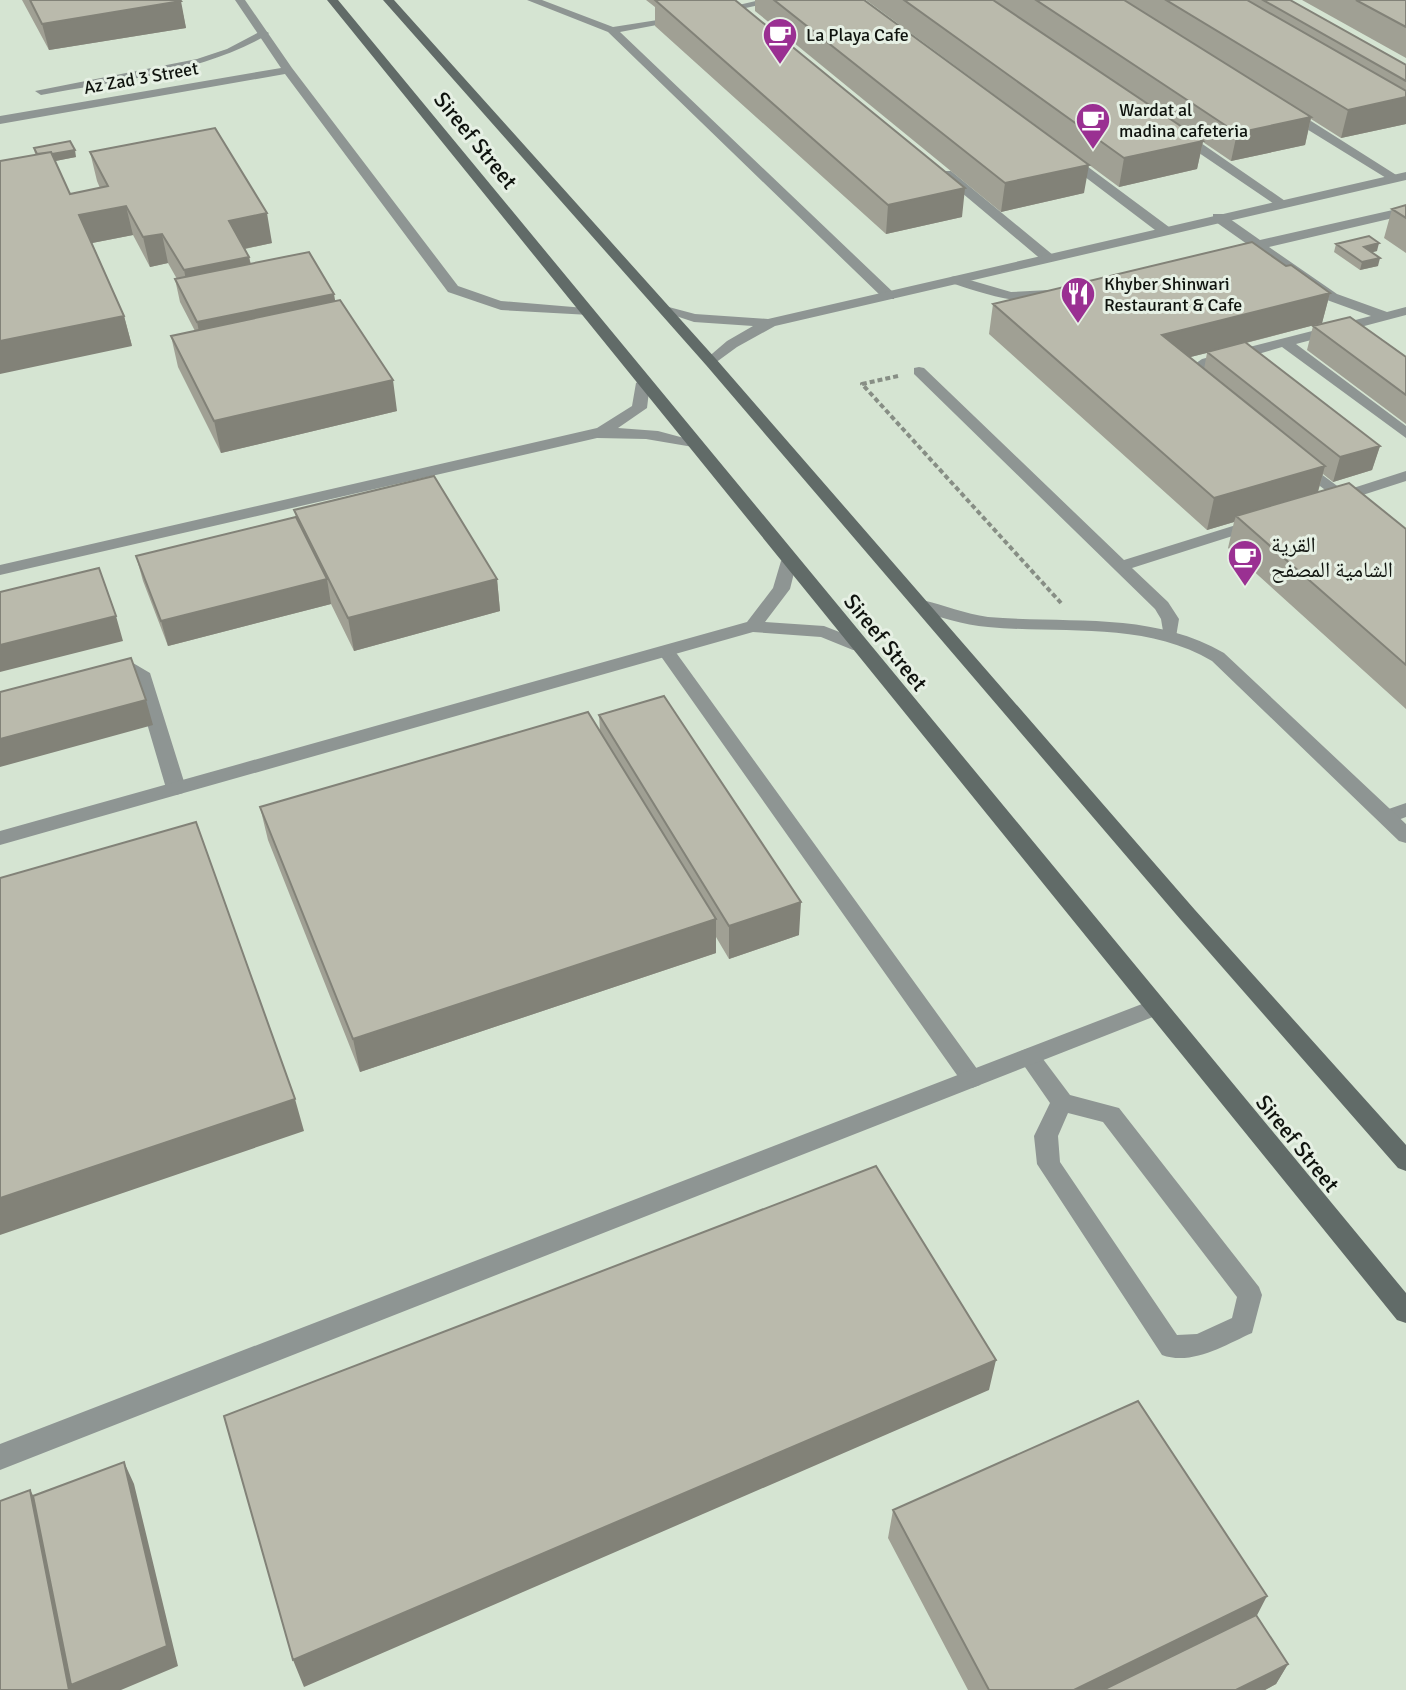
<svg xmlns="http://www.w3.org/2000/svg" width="1406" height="1690" font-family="Signika,'Noto Naskh Arabic',sans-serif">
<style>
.built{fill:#d5e4d2}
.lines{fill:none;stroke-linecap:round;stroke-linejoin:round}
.path{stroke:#878e85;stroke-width:4;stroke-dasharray:5 3;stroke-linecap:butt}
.service{fill:#8e9593;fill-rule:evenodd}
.minor{fill:#8e9593;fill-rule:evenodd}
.secondary{fill:#616b68;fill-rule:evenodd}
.wall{fill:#a0a094;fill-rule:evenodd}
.shaded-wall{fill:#828278}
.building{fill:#babaac;stroke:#828278;stroke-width:2}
.labels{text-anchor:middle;stroke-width:6;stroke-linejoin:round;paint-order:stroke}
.far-poi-label{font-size:18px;fill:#0f130e;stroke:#e6f0e4;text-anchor:start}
.far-street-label{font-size:18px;fill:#0f130e;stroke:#e6f0e4}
.street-label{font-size:22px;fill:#0f130e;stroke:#e6f0e4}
.poi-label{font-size:22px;fill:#0f130e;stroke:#e6f0e4;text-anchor:start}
</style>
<rect width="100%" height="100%" fill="#e6f0e4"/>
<path class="built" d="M 0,0 L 1406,0 L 1406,1690 L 0,1690 Z"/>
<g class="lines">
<path class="path" d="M 898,376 L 862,384 L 1061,603"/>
<path class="service" d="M 527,0 L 542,0 L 613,27 L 683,16 L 683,20 L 620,32 L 894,293 L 894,299 L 884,299 L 608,32 Z
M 760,0 L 783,0 L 718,14 L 713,11 Z
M 263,30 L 269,33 L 267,35 C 198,74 118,80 41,95 L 35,91 L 197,59 L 227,49 Z
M 1284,109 L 1292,109 L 1401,178 L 1391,181 L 1284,115 Z
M 1177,132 L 1185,132 L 1288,203 L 1277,206 L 1177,138 Z
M 1064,155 L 1072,155 L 1169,227 L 1169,233 L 1159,233 L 1064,161 Z
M 943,171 L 951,171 L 1053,255 L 1053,261 L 1043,261 L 943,177 Z
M 1406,207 L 1406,215 L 1269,247 L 1337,294 L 1387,312 L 1406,307 L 1406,315 L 1296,344 L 1406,426 L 1406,438 L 1282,347 L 1203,370 L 1203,374 L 1212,385 L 1210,388 L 1200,388 L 1188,375 L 1189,368 L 1202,359 L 1371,316 L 1327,300 L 1256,250 L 1227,254 L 1227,248 L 1247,244 L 1213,220 L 1213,214 L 1223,214 L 1260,240 Z
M 956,276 L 1011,292 L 1049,290 L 1056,294 C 1032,312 977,291 951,283 L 951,277 Z
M 919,367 L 924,368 L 1124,560 L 1252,520 L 1258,518 L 1266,523 L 1264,526 L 1132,568 L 1168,602 L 1179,619 L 1176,637 L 1164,637 L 1161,619 L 1155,609 L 914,374 L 914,368 Z
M 1301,459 L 1344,491 L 1406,471 L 1406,481 L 1341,502 L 1295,467 L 1295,461 Z
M 666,645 L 672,647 L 980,1073 L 983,1079 L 980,1085 L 972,1088 L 964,1085 L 660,655 L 657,651 Z
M 133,663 L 150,673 L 186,788 L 183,793 L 176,795 L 166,788 L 133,676 L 111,678 L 102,672 L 105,668 Z
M 1406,803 L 1406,817 L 1387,824 L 1377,817 L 1380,812 Z
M 1029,1048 L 1037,1051 L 1070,1095 L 1119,1108 L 1259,1287 L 1262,1295 L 1252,1333 C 1225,1345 1192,1366 1162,1355 L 1037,1164 L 1034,1136 L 1050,1103 L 1018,1057 L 1021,1051 ZM 1068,1113 L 1103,1122 L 1237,1297 L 1232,1318 L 1197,1334 L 1177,1335 L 1060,1162 L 1058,1136 Z"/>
<path class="minor" d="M 235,0 L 245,0 L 292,68 L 458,286 L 501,301 L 585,308 L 592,312 L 590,315 L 501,310 L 448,292 L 285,74 L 0,124 L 0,116 L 281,68 Z
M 1406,172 L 1406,180 L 775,326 L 737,347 L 711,366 L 704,362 L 706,359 L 727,341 L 753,326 L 694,322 L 658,310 L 665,306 L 695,314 L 768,319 Z
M 643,379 L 650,383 L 647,408 L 618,428 L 658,431 L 699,442 L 699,448 L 646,439 L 597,438 L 0,575 L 0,565 L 597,428 L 632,406 L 636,383 Z
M 789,556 L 797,561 L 790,589 L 765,622 L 824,626 L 865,642 L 868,646 L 865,650 L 853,650 L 821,637 L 753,632 L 0,845 L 0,831 L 747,622 L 773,588 L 781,561 Z
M 922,600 C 944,605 965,614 988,617 C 1068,624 1152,611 1224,653 L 1406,824 L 1406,843 L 1399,841 L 1212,661 C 1144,621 1063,634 988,627 C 963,625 939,617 916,609 L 913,605 L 916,601 Z
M 1155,999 L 1163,1001 L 1166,1007 L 1163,1013 L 0,1470 L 0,1444 Z"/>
<path class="secondary" d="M 327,0 L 338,0 L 1406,1293 L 1406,1323 L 1397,1320 Z
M 383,0 L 394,0 L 716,359 L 1195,910 L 1406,1145 L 1406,1171 L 1398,1168 L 1181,920 L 706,365 Z"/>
</g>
<path class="wall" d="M 22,0 L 180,0 L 186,28 L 49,50 Z
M 646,0 L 735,0 L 962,217 L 886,234 L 655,26 L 655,7 Z
M 755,0 L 864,0 L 1084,193 L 1001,212 L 755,11 Z
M 866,0 L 1290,0 L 1406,65 L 1406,124 L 1341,138 L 1311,119 L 1305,145 L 1231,161 L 1203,142 L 1197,169 L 1119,187 Z
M 1302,0 L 1406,0 L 1406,58 Z
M 34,148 L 76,157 L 55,161 L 70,194 L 100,188 L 97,181 L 90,152 L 272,243 L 245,249 L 249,257 L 251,264 L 335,301 L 397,411 L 221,453 L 178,367 L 171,336 L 195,331 L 180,302 L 175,279 L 177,279 L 168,263 L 150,267 L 133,235 L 92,243 L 124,316 L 132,346 L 35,154 Z
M 1406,205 L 1406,253 L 1384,238 L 1392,209 Z
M 1336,244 L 1377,251 L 1372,252 L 1378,266 L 1360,270 L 1334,252 Z
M 1286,266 L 1330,293 L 1322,323 L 1246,343 L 1380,446 L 1372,470 L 1333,482 L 1323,474 L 1318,492 L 1406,529 L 1406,709 L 1228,548 L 1234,522 L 1207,530 L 989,334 L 993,304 ZM 1207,353 L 1204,369 L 1190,357 Z
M 1313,326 L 1406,357 L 1406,424 L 1307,350 Z
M 294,510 L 497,579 L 500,611 L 354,651 L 331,604 L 168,646 L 143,581 L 136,556 L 296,517 Z
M 599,715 L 799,935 L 729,959 L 716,937 L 716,953 L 360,1072 L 268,840 L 260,807 L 600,731 Z
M 893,1510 L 1257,1616 L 1288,1664 L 1276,1684 L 1265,1690 L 968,1690 L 888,1538 Z"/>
<path class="shaded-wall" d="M 181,1 L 186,28 L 49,50 L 42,24 Z
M 1406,97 L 1406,124 L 1341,138 L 1348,110 Z
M 1311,117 L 1305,145 L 1231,161 L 1237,133 Z
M 1203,141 L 1197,169 L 1119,187 L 1124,158 Z
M 75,150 L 76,157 L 40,164 L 38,157 Z
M 1089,165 L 1084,193 L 1001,212 L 1005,183 Z
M 965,188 L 962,217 L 886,234 L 888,205 Z
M 126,206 L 133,235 L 87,244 L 79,215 Z
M 267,213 L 272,243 L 234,251 L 229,221 Z
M 162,234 L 168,263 L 150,267 L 143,237 Z
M 1379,243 L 1377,251 L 1362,255 L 1364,247 Z
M 249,257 L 255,287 L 190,300 L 184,270 Z
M 1380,258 L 1378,266 L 1360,270 L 1362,262 Z
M 1330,293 L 1322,323 L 1156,366 L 1162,335 Z
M 334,294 L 338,317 L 202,346 L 197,322 Z
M 124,316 L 132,346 L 0,374 L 0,341 Z
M 393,380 L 397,411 L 221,453 L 214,421 Z
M 1380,446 L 1372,470 L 1333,482 L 1340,457 Z
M 1325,466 L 1316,498 L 1236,516 L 1234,522 L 1207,530 L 1214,498 Z
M 327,579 L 331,604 L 168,646 L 161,621 Z
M 497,579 L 500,611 L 354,651 L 348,618 Z
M 116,616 L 123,641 L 0,672 L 0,645 Z
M 146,700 L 153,725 L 0,767 L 0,739 Z
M 801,902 L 799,935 L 729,959 L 729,926 Z
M 716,919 L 716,953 L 360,1072 L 353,1039 Z
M 295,1099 L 304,1131 L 0,1235 L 0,1198 Z
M 996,1360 L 989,1390 L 304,1687 L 293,1660 Z
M 124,1462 L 134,1484 L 178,1666 L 121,1690 L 69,1690 L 30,1490 L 46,1518 Z
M 1267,1596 L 1253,1623 L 1117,1690 L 1074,1690 Z
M 1288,1664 L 1276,1684 L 1265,1690 L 1236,1690 Z"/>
<path class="building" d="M 30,0 L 180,0 L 181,1 L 42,24 Z
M 655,0 L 735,0 L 965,188 L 888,205 Z
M 774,0 L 864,0 L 1089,165 L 1005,183 Z
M 904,0 L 993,0 L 1203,141 L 1124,158 Z
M 1036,0 L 1124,0 L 1311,117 L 1237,133 Z
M 1166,0 L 1247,0 L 1406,91 L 1406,97 L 1348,110 Z
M 1263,0 L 1290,0 L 1406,65 L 1406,81 Z
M 1356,0 L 1406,0 L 1406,27 Z
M 215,128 L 267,213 L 229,221 L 249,257 L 184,270 L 162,234 L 143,237 L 126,206 L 79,215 L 124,316 L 0,341 L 0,161 L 51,152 L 70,194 L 108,186 L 90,152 Z
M 70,141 L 75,150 L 52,154 L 51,152 L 37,154 L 34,148 Z
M 1406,205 L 1406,218 L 1392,209 Z
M 1369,236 L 1379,243 L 1364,247 L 1380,258 L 1362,262 L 1336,244 Z
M 1252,242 L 1286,266 L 1291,265 L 1330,293 L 1162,335 L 1325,466 L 1214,498 L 993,304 Z
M 309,252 L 334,294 L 197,322 L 175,279 Z
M 340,300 L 393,380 L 214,421 L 171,336 Z
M 1350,317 L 1406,357 L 1406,395 L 1313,326 Z
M 1245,342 L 1380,446 L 1340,457 L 1207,352 Z
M 434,476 L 497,579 L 348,618 L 294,510 Z
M 1349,483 L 1406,529 L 1406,665 L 1236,516 Z
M 296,517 L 327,579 L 161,621 L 136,556 Z
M 99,568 L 116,616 L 0,645 L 0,592 Z
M 131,658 L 146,700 L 0,739 L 0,692 Z
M 664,696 L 801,902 L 729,926 L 599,715 Z
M 588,712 L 716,919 L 353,1039 L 260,807 Z
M 196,822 L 295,1099 L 0,1198 L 0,878 Z
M 876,1166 L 996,1360 L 293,1660 L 224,1416 Z
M 1138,1401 L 1267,1596 L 1074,1690 L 989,1690 L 893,1510 Z
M 124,1462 L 167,1646 L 71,1685 L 33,1496 Z
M 30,1490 L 69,1690 L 0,1690 L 0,1501 Z
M 1256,1615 L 1288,1664 L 1236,1690 L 1103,1690 Z"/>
<defs>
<symbol id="cafe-pin" viewBox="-11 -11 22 30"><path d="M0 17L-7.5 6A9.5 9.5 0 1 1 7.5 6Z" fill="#9a3092" stroke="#e6f0e4"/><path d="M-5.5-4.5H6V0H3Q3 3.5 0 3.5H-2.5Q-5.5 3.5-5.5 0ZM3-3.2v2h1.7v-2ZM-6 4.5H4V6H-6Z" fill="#fff"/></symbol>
<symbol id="restaurant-pin" viewBox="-11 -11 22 30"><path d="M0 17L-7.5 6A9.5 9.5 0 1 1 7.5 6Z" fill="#9a3092" stroke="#e6f0e4"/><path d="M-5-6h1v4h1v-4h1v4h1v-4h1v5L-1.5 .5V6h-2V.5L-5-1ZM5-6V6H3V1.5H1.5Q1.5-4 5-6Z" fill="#fff"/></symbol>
</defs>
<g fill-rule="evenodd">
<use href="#cafe-pin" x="760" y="15" width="40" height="54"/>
<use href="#cafe-pin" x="1073" y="100" width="40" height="54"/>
<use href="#restaurant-pin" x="1058" y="274" width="40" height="54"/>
<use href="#cafe-pin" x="1225" y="537" width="40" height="54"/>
</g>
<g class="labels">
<g class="far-poi-label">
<text x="806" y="41">La Playa Cafe</text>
<text x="1119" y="116">Wardat al<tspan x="1119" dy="21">madina cafeteria</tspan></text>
<text x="1104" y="290">Khyber Shinwari<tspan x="1104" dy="21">Restaurant &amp; Cafe</tspan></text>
</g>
<g class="far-street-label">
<text transform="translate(141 78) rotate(-10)" y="6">Az Zad 3 Street</text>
</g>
<g class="street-label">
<text transform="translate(476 140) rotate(51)" y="8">Sireef Street</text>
<text transform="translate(886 642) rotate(51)" y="8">Sireef Street</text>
<text transform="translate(1298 1143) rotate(51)" y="8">Sireef Street</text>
</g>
<g class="poi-label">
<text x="1271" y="552">القرية<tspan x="1271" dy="25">الشامية المصفح</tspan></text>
</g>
</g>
</svg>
